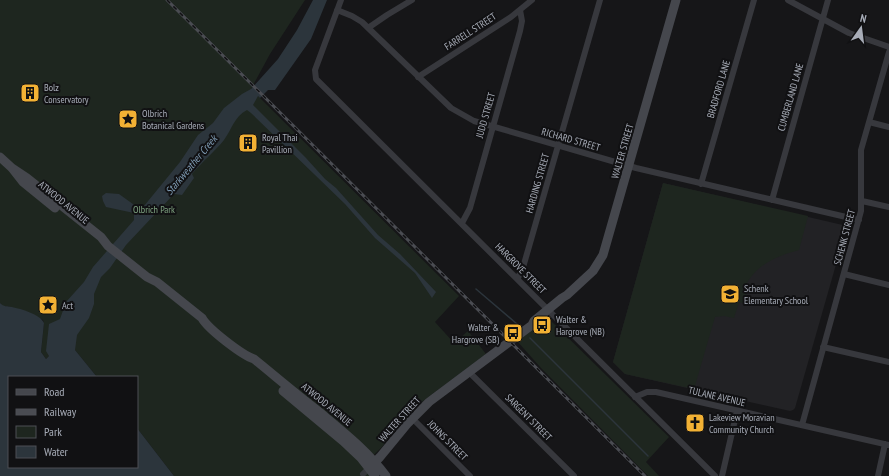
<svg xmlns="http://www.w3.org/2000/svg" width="889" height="476" font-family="'PT Sans Narrow',sans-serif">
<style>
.built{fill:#222225}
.green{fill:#1e261f}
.water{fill:#2c353c}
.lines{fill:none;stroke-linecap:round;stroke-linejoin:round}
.stream{stroke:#2c353c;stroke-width:1.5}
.street{stroke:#37383d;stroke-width:6}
.secondary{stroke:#45474d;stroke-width:9}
.rail-casing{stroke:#4a4c52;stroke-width:3}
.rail{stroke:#111113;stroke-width:1.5;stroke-dasharray:4.5;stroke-linecap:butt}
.labels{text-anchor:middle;stroke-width:4;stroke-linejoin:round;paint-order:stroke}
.street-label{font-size:10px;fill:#a8adb8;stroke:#111113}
.poi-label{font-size:10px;fill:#a8adb8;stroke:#111113;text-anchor:start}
.park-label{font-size:10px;fill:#7fa381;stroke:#111113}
.water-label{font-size:11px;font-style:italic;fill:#7f9bb3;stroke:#111113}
</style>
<rect width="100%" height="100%" fill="#161618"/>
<path class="built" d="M 663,183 L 847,226 L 795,408 L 793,410 L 790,411 L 625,374 L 613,362 Z"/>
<path class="green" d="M 0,0 L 305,0 L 270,54 L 251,89 L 459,296 L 435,322 L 454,343 L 468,331 L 486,354 L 423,401 L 401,424 L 381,448 L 363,465 L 372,476 L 174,476 L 137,428 L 137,377 L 97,377 L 75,350 L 49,356 L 46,359 L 41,352 L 44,323 L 43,320 L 11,307 L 3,306 L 0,303 Z
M 663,183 L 808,216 L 799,250 C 774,257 755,265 744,289 L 747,290 L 744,303 L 739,302 L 734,318 L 724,316 L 715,317 L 694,389 L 625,374 L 613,362 Z
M 549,319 L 669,437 L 646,462 L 659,476 L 648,476 L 541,368 L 517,341 L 546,320 Z"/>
<path class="water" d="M 313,0 L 327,0 L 311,39 L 275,90 L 268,90 L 260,98 L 258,96 L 253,105 L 306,158 L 325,179 L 336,188 L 378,235 L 400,254 L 436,292 L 432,298 L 415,273 L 375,238 L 345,204 L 251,113 L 247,110 C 234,117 232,129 224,140 C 215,151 202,162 192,174 L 194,178 L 182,195 L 174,194 L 126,245 L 110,268 L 101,277 L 94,294 L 94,304 L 89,318 L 77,335 L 75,350 L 97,377 L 9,377 L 9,467 L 137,467 L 137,428 L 174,476 L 0,476 L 0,303 C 4,307 7,306 12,307 C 21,309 40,314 44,323 L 41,352 L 46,359 L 49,356 L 46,351 L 49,324 L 60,319 L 66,302 L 84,282 L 93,267 L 134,220 L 134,213 L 106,207 L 103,201 L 102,196 L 106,193 L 119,194 L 137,207 L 144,206 L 180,162 L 198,135 L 213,123 L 224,108 L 242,94 L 251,89 L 278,59 L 297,30 Z"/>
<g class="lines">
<path class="stream" d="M 476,289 L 517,324
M 530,338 L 648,456"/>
<path class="street" d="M 341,0 L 315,70 L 316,79 L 715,476
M 788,0 L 849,33 L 889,47
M 337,10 L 352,16 L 362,22 L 451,108 L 474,121 L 636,168 L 859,220
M 368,28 L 387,15 L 412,0
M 418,77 L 511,17 L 532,0
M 869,122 L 889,127
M 701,184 L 754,0
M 772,200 L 828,0
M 862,201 L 889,207
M 462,223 L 470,208 L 520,31 L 522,21 L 520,10
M 844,274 L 889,285
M 518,278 L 524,264 L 600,0
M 823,347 L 889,362
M 469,372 L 574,476
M 635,397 L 647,392 L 656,392 L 889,445
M 412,418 L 470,476
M 802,425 L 861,211 L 861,150 L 889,52
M 363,474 L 369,468
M 722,476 L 737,411
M 878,476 L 885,444"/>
<path class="secondary" d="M 0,157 L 12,168 L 23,182 L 55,208
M 12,168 L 27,178 L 101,237 L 108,246 L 147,277 L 157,282 L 202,318 C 208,329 242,355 254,359 C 275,376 296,394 317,410 C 341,430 367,450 386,476
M 283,391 L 343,441 L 361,458 L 375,476
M 369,468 L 380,457 L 408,423 L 429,402 L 532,325 L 534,321 L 562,298 L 567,295 L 593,271 L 603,255 L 676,0"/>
<defs>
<path id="rail" d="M 167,0 L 645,476"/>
</defs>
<use href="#rail" class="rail-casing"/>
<use href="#rail" class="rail"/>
</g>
<defs>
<symbol id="building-square" viewBox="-11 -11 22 22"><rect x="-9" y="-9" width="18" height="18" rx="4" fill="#f2b134" stroke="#111113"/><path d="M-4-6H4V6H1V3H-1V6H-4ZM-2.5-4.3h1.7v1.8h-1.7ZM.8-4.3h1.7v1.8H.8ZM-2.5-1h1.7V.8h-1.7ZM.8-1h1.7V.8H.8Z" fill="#111"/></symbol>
<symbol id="sight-square" viewBox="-11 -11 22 22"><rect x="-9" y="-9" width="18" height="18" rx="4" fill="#f2b134" stroke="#111113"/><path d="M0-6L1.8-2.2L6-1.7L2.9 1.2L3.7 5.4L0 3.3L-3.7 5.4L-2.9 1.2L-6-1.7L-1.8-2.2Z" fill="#111"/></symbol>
<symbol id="school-square" viewBox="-11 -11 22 22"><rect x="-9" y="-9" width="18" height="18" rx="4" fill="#f2b134" stroke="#111113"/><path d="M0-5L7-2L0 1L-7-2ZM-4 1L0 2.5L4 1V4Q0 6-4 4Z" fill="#111"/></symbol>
<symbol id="bus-square" viewBox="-11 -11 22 22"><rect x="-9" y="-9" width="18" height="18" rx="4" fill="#f2b134" stroke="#111113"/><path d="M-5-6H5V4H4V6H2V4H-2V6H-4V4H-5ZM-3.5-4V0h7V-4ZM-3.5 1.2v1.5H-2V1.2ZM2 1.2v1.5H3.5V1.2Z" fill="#111"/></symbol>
<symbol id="church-square" viewBox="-11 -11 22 22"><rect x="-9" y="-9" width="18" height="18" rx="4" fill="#f2b134" stroke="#111113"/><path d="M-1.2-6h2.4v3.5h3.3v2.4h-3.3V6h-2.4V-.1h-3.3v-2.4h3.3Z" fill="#111"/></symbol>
</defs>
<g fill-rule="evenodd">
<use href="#building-square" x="19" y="82" width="22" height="22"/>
<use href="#sight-square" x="117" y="108" width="22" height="22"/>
<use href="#building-square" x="237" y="132" width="22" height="22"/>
<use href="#school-square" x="719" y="283" width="22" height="22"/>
<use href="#sight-square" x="37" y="294" width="22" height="22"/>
<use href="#bus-square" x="531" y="314" width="22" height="22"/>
<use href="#bus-square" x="502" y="322" width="22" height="22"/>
<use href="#church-square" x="684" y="412" width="22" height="22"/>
</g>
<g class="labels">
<g class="street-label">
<text transform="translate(470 31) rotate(-33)" y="4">FARRELL STREET</text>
<text transform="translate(718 89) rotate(-74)" y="4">BRADFORD LANE</text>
<text transform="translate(790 97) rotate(-74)" y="4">CUMBERLAND LANE</text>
<text transform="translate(485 115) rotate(-74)" y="4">JUDD STREET</text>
<text transform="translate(571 139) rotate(16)" y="4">RICHARD STREET</text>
<text transform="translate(622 151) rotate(-74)" y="4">WALTER STREET</text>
<text transform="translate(537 183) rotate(-74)" y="4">HARDING STREET</text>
<text transform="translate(64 202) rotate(39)" y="4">ATWOOD AVENUE</text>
<text transform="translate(844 237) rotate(-75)" y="4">SCHENK STREET</text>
<text transform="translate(521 268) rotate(45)" y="4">HARGROVE STREET</text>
<text transform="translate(717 396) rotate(13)" y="4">TULANE AVENUE</text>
<text transform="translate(327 404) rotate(39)" y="4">ATWOOD AVENUE</text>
<text transform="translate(529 417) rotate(45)" y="4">SARGENT STREET</text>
<text transform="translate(399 419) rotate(-48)" y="4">WALTER STREET</text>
<text transform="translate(448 440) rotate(45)" y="4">JOHNS STREET</text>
</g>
<g class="poi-label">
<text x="44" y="91">Bolz<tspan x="44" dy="12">Conservatory</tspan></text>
<text x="142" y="117">Olbrich<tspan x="142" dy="12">Botanical Gardens</tspan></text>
<text x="262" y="141">Royal Thai<tspan x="262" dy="12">Pavillion</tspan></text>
<text x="744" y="292">Schenk<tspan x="744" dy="12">Elementary School</tspan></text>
<text x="62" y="309">Act</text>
<text x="556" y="323">Walter &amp;<tspan x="556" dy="12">Hargrove (NB)</tspan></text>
<text x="499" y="331" text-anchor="end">Walter &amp;<tspan x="499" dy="12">Hargrove (SB)</tspan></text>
<text x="709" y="421">Lakeview Moravian<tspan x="709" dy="12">Community Church</tspan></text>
</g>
<g class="park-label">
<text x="154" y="213">Olbrich Park</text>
</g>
<g class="water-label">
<text transform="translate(191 165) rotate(-50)" y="4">Starkweather Creek</text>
</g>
</g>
<rect x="8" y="376" width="130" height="92" fill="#111113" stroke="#4d4f55"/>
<rect x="16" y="389" width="20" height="6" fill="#45474d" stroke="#4d4f55"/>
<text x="44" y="396" font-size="12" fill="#a8adb8">Road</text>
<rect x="16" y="409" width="20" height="6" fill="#4a4c52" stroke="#4d4f55"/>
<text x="44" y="416" font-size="12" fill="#a8adb8">Railway</text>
<rect x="16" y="426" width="20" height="12" fill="#1e261f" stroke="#4d4f55"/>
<text x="44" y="436" font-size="12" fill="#a8adb8">Park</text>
<rect x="16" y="446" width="20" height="12" fill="#2c353c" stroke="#4d4f55"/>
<text x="44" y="456" font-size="12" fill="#a8adb8">Water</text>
<g transform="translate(861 28) rotate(14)" stroke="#111113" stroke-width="3" paint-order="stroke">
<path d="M0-3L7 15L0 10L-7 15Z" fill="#a8adb8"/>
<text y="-6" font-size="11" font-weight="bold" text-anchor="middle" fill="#a8adb8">N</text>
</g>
</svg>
